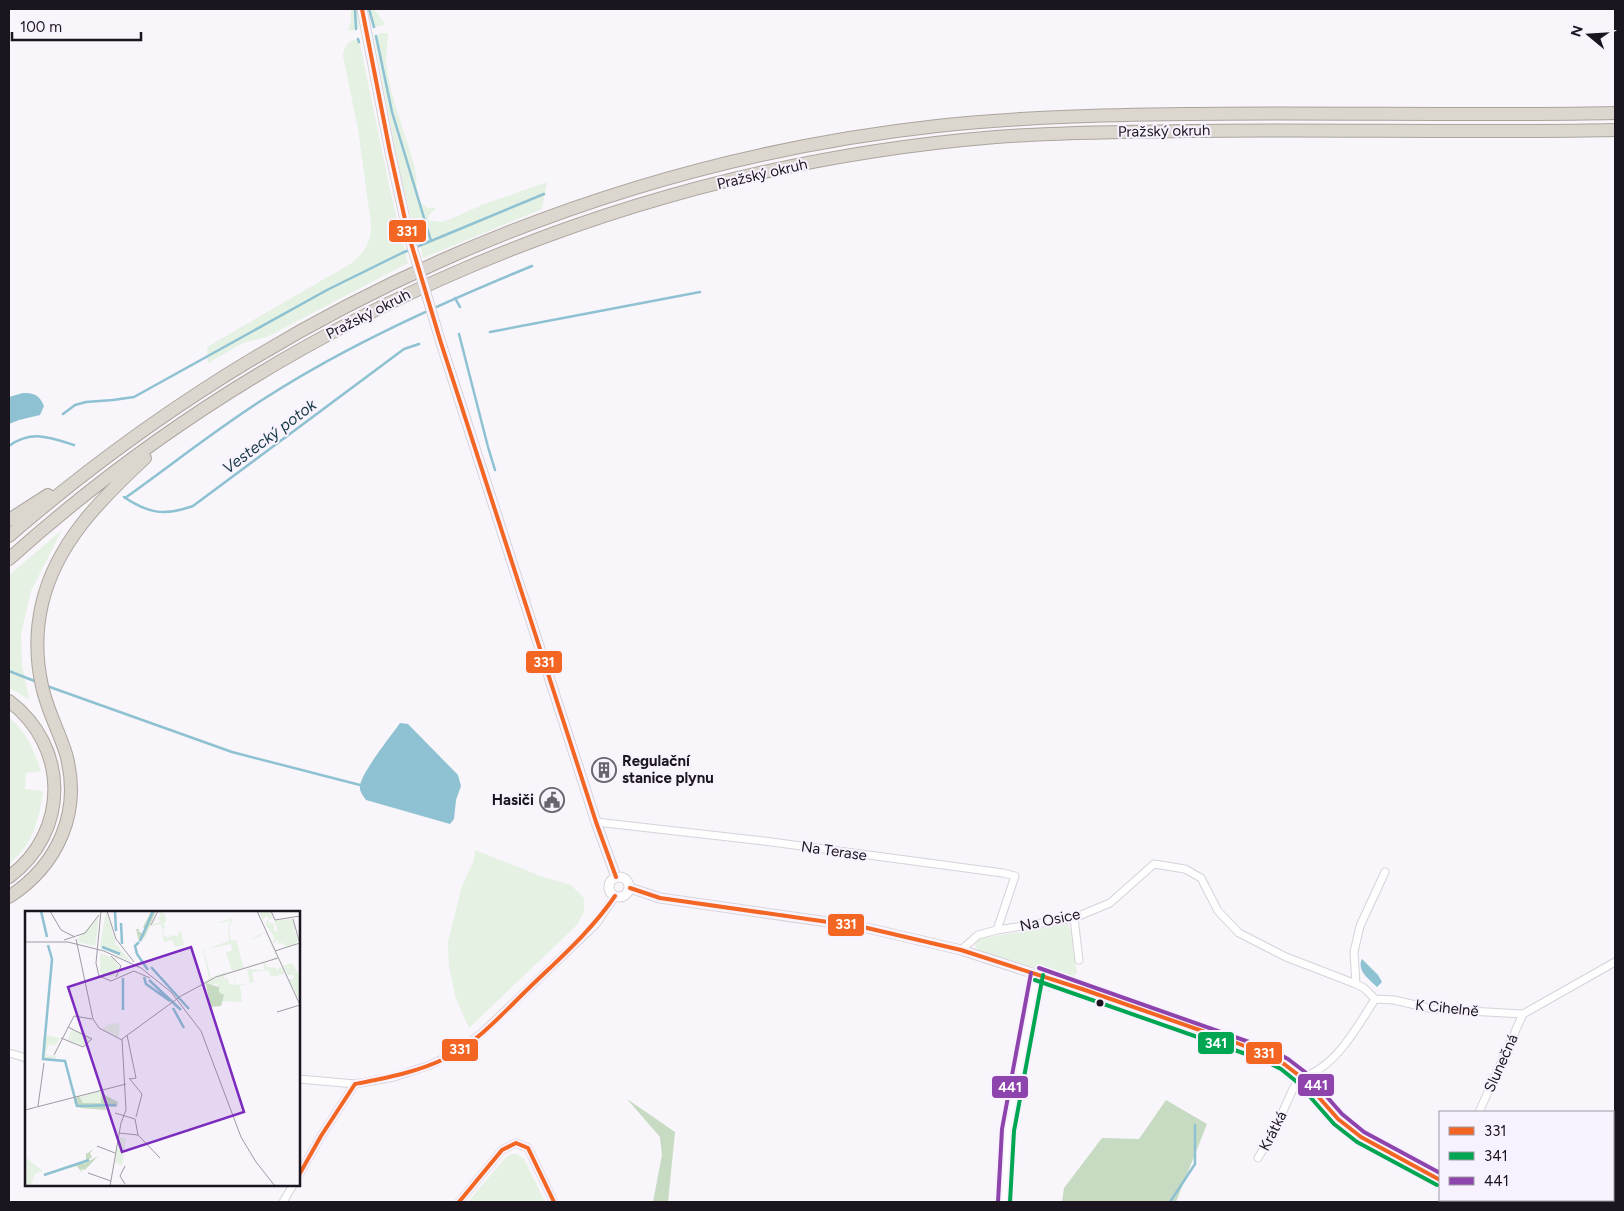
<svg xmlns="http://www.w3.org/2000/svg" width="1624" height="1211" font-family="Figtree,sans-serif">
<style>
.green{fill:#e5f1e3}
.forest{fill:#c6dbc2}
.water{fill:#8ec1d2}
.lines{fill:none;stroke-linecap:round;stroke-linejoin:round}
.stream{stroke:#8ec1d2;stroke-width:2.5}
.minor-casing{stroke:#d6d2da;stroke-width:9}
.tertiary-casing{stroke:#d6d2da;stroke-width:11}
.motorway-casing{stroke:#aca59f;stroke-width:14}
.minor{stroke:#fefefe;stroke-width:7}
.tertiary{stroke:#fefefe;stroke-width:9}
.motorway{stroke:#dbd6ce;stroke-width:12}
.tertiary-bridge-casing{stroke:#d6d2da;stroke-width:11;stroke-linecap:butt}
.tertiary-bridge{stroke:#fefefe;stroke-width:9}
.bus-1-casing{stroke:#f8f2fe;stroke-width:8}
.bus-2-casing{stroke:#f8f2fe;stroke-width:8}
.bus-3-casing{stroke:#f8f2fe;stroke-width:8}
.bus-1{stroke:#f26522;stroke-width:4}
.bus-2{stroke:#00a651;stroke-width:4}
.bus-3{stroke:#8e44ad;stroke-width:4}
.bus-dot{fill:#1b1520;stroke:#f8f2fe;stroke-width:2}
.labels{text-anchor:middle;stroke-width:4;stroke-linejoin:round;paint-order:stroke}
.street-label{font-size:15px;fill:#1b1520;stroke:#f8f2fe}
.poi-label{font-size:15px;font-weight:bold;fill:#1b1520;stroke:#f8f2fe;text-anchor:start}
.water-label{font-size:16px;font-style:italic;fill:#163a44;stroke:#f8f2fe}
.inset-river{fill:none;stroke:#8ec1d2;stroke-width:2.5}
.inset-road{fill:none;stroke:#a09ba3;stroke-width:1}
.view{fill:#7b2cbf;fill-opacity:0.15;stroke:#7b2cbf;stroke-width:2.5}
.inset-edge{fill:none;stroke:#1b1520;stroke-width:2.5}
.line-badge{stroke:#f8f2fe;stroke-width:2}
.badge-label{font-size:14px;text-anchor:middle;font-weight:bold;fill:#fff}
</style>
<rect width="100%" height="100%" fill="#f8f5fb"/>
<path class="green" d="M 351,9 L 357,9 L 359,27 L 358,29 L 350,31 L 348,29 L 351,21 Z
M 367,9 L 374,9 L 385,24 L 373,28 Z
M 382,33 L 388,33 L 386,61 L 391,91 L 415,168 L 418,198 L 421,203 L 428,208 L 436,208 L 429,215 L 428,220 L 440,222 L 448,220 L 482,205 L 547,182 L 542,209 L 423,258 L 416,225 L 411,218 L 398,164 L 374,36 Z
M 359,39 L 391,194 L 408,263 L 267,337 L 243,343 L 208,363 L 207,347 L 350,264 C 364,254 372,241 371,224 L 358,129 L 343,56 C 344,45 349,40 359,39 Z
M 62,530 L 31,591 L 21,635 L 22,665 L 29,699 L 9,688 L 9,575 Z
M 9,717 C 27,734 33,748 41,771 L 26,773 L 25,789 L 43,791 C 39,820 33,845 9,864 Z
M 475,850 L 543,877 L 571,885 L 584,898 L 584,912 L 577,925 L 469,1028 L 456,999 L 449,967 L 448,942 L 462,886 L 474,860 Z
M 1068,924 L 1072,933 L 1077,973 L 1070,978 L 978,951 L 975,946 L 976,942 L 982,938 Z
M 511,1154 L 517,1154 L 524,1159 L 545,1202 L 468,1202 L 505,1158 Z
M 1613,1181 L 1615,1182 L 1615,1202 L 1495,1202 L 1490,1200 L 1613,1200 Z"/>
<path class="forest" d="M 627,1099 L 675,1132 L 668,1202 L 653,1202 L 662,1155 L 660,1137 Z
M 1166,1100 L 1207,1124 L 1176,1202 L 1062,1202 L 1064,1188 L 1102,1138 L 1139,1139 Z"/>
<path class="water" d="M 23,393 C 35,393 39,395 44,406 L 40,415 L 19,420 L 9,424 L 9,397 Z
M 400,723 L 408,724 L 458,775 L 461,786 L 456,800 L 454,819 L 450,824 L 366,800 C 363,796 359,791 360,786 C 361,773 391,736 400,723 Z
M 1362,959 L 1378,975 L 1382,982 L 1377,987 C 1370,980 1356,971 1362,959 Z"/>
<g class="lines">
<path class="stream" d="M 355,9 L 356,29
M 369,9 L 374,27
M 376,36 L 392,112 L 431,241
M 358,39 L 359,42
M 455,298 L 460,307
M 490,332 L 700,292
M 459,334 L 488,447 L 495,470
M 63,414 L 75,405 L 86,402 L 113,400 L 134,397 L 327,290 L 402,253 L 544,194
M 9,446 C 31,430 50,437 74,445
M 124,497 C 149,514 165,516 193,506 L 404,349 L 419,344
M 125,498 C 173,464 220,426 270,395 C 352,343 442,303 532,266
M 9,671 L 37,682
M 47,686 L 232,752 L 360,785
M 1170,1202 L 1195,1164 L 1195,1125"/>
<defs>
<path id="minor" d="M 596,822 L 764,841 L 1003,873 L 1015,876 L 997,930
M 1074,918 L 1079,960
M 961,950 L 978,935 L 997,930 L 1074,918 L 1110,903 L 1154,864 L 1185,869 L 1201,878 L 1218,911 L 1239,933 L 1286,957 L 1356,984
M 1375,999 L 1394,1000 L 1433,1009 L 1523,1014 L 1615,962
M 1375,999 L 1364,988 L 1356,984 L 1354,952 L 1360,926 L 1385,872
M 9,1053 L 26,1058
M 299,1079 L 355,1084 L 394,1077 L 430,1065 L 457,1052 L 483,1032 L 596,924 L 615,896
M 1479,1112 L 1523,1014
M 1258,1158 L 1273,1133 L 1293,1089 L 1301,1077 C 1334,1070 1358,1026 1375,999
M 299,1175 L 321,1136 L 355,1084
M 283,1202 L 293,1185
M 459,1202 L 502,1150 L 516,1143 L 528,1148 L 554,1202"/>
<path id="tertiary" d="M 362,9 L 390,152 L 408,233
M 441,343 L 596,822 L 616,877
M609 887a10 10 0 1 1 20 0a10 10 0 1 1-20 0Z
M 630,888 L 660,898 L 863,927 L 961,950 L 1082,989 L 1234,1042 L 1266,1054 L 1284,1064 L 1301,1077 L 1338,1119 L 1361,1137 L 1440,1180
M 1478,1200 L 1483,1202
M 1004,1202 L 1008,1130 L 1037,974"/>
<path id="motorway" d="M 9,520 L 48,495
M 9,536 C 270,310 592,164 937,126 C 1020,117 1103,115 1186,114 C 1329,112 1472,116 1615,113
M 9,559 C 282,314 630,167 996,137 C 1059,132 1122,132 1185,131 C 1328,129 1472,133 1615,130
M 9,701 C 69,746 70,832 9,877
M 9,897 C 58,865 82,812 66,754 C 59,731 47,710 42,686 C 36,659 36,630 42,604 C 56,543 101,499 145,458"/>
</defs>
<use href="#minor" class="minor-casing"/>
<use href="#tertiary" class="tertiary-casing"/>
<use href="#motorway" class="motorway-casing"/>
<use href="#minor" class="minor"/>
<use href="#tertiary" class="tertiary"/>
<use href="#motorway" class="motorway"/>
<defs>
<path id="tertiary-bridge" d="M 408,233 L 441,343"/>
</defs>
<use href="#tertiary-bridge" class="tertiary-bridge-casing"/>
<use href="#tertiary-bridge" class="tertiary-bridge"/>
<defs>
<path id="bus-1" d="M 362,9 L 390,152 L 408,233 L 441,343 L 596,822 L 616,877
M 630,888 L 660,898 L 863,927 L 961,950 L 1082,989 L 1234,1042 L 1266,1054 L 1284,1064 L 1301,1077 L 1338,1119 L 1361,1137 L 1440,1180
M 299,1175 L 321,1136 L 355,1084 C 386,1078 418,1072 446,1058 C 479,1041 503,1013 530,987 C 560,958 591,931 615,896
M 459,1202 L 502,1150 L 516,1143 L 528,1148 L 554,1202"/>
<path id="bus-2" d="M 1035,980 L 1263,1060 L 1281,1069 L 1297,1082 L 1334,1124 L 1357,1142 L 1437,1185
M 1010,1202 L 1014,1131 L 1043,975"/>
<path id="bus-3" d="M 1039,968 L 1269,1049 L 1288,1059 L 1305,1072 L 1342,1114 L 1364,1132 L 1440,1173
M 998,1202 L 1002,1129 L 1031,973"/>
</defs>
<use href="#bus-1" class="bus-1-casing"/>
<use href="#bus-2" class="bus-2-casing"/>
<use href="#bus-3" class="bus-3-casing"/>
<use href="#bus-1" class="bus-1"/>
<use href="#bus-2" class="bus-2"/>
<use href="#bus-3" class="bus-3"/>
</g>
<defs>
<symbol id="building-ring" viewBox="-11 -11 22 22"><circle r="9.5" fill="#f8f2fe" stroke="#68636d" stroke-width="1.5"/><path d="M-4-6H4V6H1V3H-1V6H-4ZM-2.5-4.3h1.7v1.8h-1.7ZM.8-4.3h1.7v1.8H.8ZM-2.5-1h1.7V.8h-1.7ZM.8-1h1.7V.8H.8Z" fill="#68636d"/></symbol>
<symbol id="civic-ring" viewBox="-11 -11 22 22"><circle r="9.5" fill="#f8f2fe" stroke="#68636d" stroke-width="1.5"/><path d="M-.6-6.5H3V-4.5H.6V-3L4-1V1h2V6H-6V1h2V-1L-.6-3ZM-1.2 2.5V6h2.4V2.5Z" fill="#68636d"/></symbol>
</defs>
<g fill-rule="evenodd">
<use href="#building-ring" x="590" y="756" width="28" height="28"/>
<use href="#civic-ring" x="538" y="786" width="28" height="28"/>
</g>
<circle class="bus-dot" cx="1100" cy="1003" r="4.5"/>
<g class="labels">
<g class="street-label">
<text transform="translate(1164 131) rotate(-1)" y="5">Pražský okruh</text>
<text transform="translate(762 174) rotate(-13)" y="5">Pražský okruh</text>
<text transform="translate(368 314) rotate(-27)" y="5">Pražský okruh</text>
<text transform="translate(834 851) rotate(8)" y="5">Na Terase</text>
<text transform="translate(1050 920) rotate(-12)" y="5">Na Osice</text>
<text transform="translate(1447 1008) rotate(6)" y="5">K Cihelně</text>
<text transform="translate(1501 1063) rotate(-66)" y="5">Slunečná</text>
<text transform="translate(1273 1131) rotate(-63)" y="5">Krátká</text>
</g>
<g class="poi-label">
<text x="622" y="766">Regulační<tspan x="622" dy="17">stanice plynu</tspan></text>
<text x="534" y="805" text-anchor="end">Hasiči</text>
</g>
<g class="water-label">
<text transform="translate(269 436) rotate(-37)" y="6">Vestecký potok</text>
</g>
</g>
<g transform="translate(25 911)">
<rect width="275" height="275" fill="#f8f5fb"/>
<path d="M 81,0 L 91,33 L 106,51 L 75,36 ZM 134,0 L 140,3 L 141,10 L 138,14 L 142,16 L 138,17 L 139,24 L 143,28 L 145,24 L 153,25 L 153,20 L 157,23 L 152,0 L 159,34 L 150,36 L 147,29 L 139,31 L 136,13 L 123,16 L 125,9 L 128,5 L 125,14 L 135,11 L 134,8 L 127,11 L 135,6 ZM 234,0 L 245,0 L 248,8 L 244,8 L 244,12 L 249,13 L 249,20 L 253,20 L 249,9 L 268,8 L 270,19 L 265,18 L 270,20 L 273,29 L 270,33 L 260,36 L 258,32 L 253,33 L 253,29 L 248,33 L 249,25 L 240,13 L 244,7 L 241,5 L 238,9 ZM 74,6 L 70,35 L 54,31 L 52,28 ZM 208,7 L 204,17 L 206,30 L 211,29 L 219,57 L 251,46 L 241,22 L 236,23 L 234,26 L 225,29 L 222,27 L 225,29 L 235,23 L 241,21 L 252,46 L 209,60 L 194,64 L 175,74 L 184,68 L 178,39 L 182,38 L 179,40 L 186,67 L 194,63 L 207,60 L 201,42 L 207,39 L 206,33 L 182,38 L 204,30 L 203,18 L 205,10 L 191,12 ZM 75,42 L 88,47 L 94,56 L 89,66 L 75,62 ZM 241,52 L 241,56 L 251,57 L 254,62 L 253,57 L 256,56 L 260,63 L 246,66 L 243,59 L 227,61 L 229,71 L 215,75 L 217,91 L 195,90 L 199,84 L 194,86 L 198,83 L 194,81 L 192,73 L 175,75 L 200,63 L 199,68 L 203,67 L 204,73 L 210,74 L 208,62 L 211,74 L 225,72 L 222,58 L 239,59 L 238,53 ZM 267,52 L 275,65 L 274,89 L 264,69 L 269,67 L 268,64 L 263,64 L 258,55 ZM 95,112 L 93,126 L 77,118 L 85,113 ZM 47,118 L 65,126 L 66,128 L 58,135 L 43,129 ZM 18,124 L 35,127 L 30,135 L 24,133 L 20,144 L 31,145 L 30,149 L 17,149 ZM 76,179 L 77,192 L 57,192 L 55,186 ZM 94,226 L 101,227 L 97,255 L 90,251 ZM 0,246 L 18,260 L 10,263 L 5,275 L 0,275 Z" fill="#e5f1e3"/>
<path d="M 131,0 L 120,25 L 115,31 L 114,30 L 111,18 L 114,18 L 113,23 L 114,20 L 119,24 L 121,19 L 118,16 L 126,1 ZM 181,72 L 194,76 L 194,81 L 199,84 L 196,95 L 185,96 ZM 77,179 L 78,183 L 93,191 L 92,196 L 80,195 L 81,199 L 56,197 L 49,192 L 49,188 L 54,185 L 58,192 L 76,192 ZM 69,238 L 65,242 L 67,246 L 57,254 L 73,245 L 60,259 L 56,258 L 57,262 L 52,255 L 31,260 L 61,249 L 61,243 Z" fill="#c6dbc2"/>
<path class="inset-river" d="M 16,0 L 22,26M 90,0 L 91,20M 96,12 L 97,33M 115,30 L 128,0M 114,31 L 110,35 L 112,43 L 123,59M 23,34 L 27,48 L 18,148 L 40,150 L 52,195 L 91,194M 77,36 L 95,43M 126,56 L 164,98M 119,66 L 121,73 L 145,90M 98,67 L 98,99M 124,69 L 156,99M 148,97 L 159,117M 19,264 L 64,249"/>
<path class="inset-road" d="M 25,0 L 36,19 L 50,26M 76,0 L 71,52 L 74,65 L 86,70 L 109,60 L 125,67M 82,0 L 91,28 L 109,51M 232,0 L 275,94M 246,0 L 250,9 L 275,5M 268,8 L 275,33M 126,14 L 133,0M 51,28 L 68,108 L 74,117 L 97,129M 39,29 L 60,22 L 74,4M 0,31 L 43,31 L 79,40 L 116,57 L 146,81 L 176,120 L 216,226 L 231,251 L 250,275M 250,40 L 275,32M 86,45 L 96,55 L 91,66M 252,101 L 275,94M 102,124 L 111,167 L 105,168M 36,127 L 58,136 L 67,128 L 43,116M 29,144 L 49,105 L 67,108M 104,167 L 117,183 L 111,206M 13,195 L 19,152M 0,199 L 101,173M 90,202 L 110,208M 110,208 L 113,224 L 135,247M 94,222 L 113,224M 72,235 L 90,242M 63,262 L 86,270M 100,273 L 95,265 L 100,255M 85,275 L 96,212 L 101,199 L 97,128 L 156,85 L 191,66 L 253,47"/>
<path class="view" d="M 166,36 L 219,201 L 97,241 L 43,76 Z"/>
<rect width="275" height="275" class="inset-edge"/>
</g>
<g class="line-badge">
<rect x="388" y="219" width="39" height="24" rx="5" fill="#f26522"/>
<rect x="525" y="650" width="38" height="24" rx="5" fill="#f26522"/>
<rect x="827" y="913" width="38" height="24" rx="5" fill="#f26522"/>
<rect x="1197" y="1031" width="38" height="24" rx="5" fill="#00a651"/>
<rect x="441" y="1038" width="38" height="24" rx="5" fill="#f26522"/>
<rect x="1245" y="1041" width="38" height="24" rx="5" fill="#f26522"/>
<rect x="1297" y="1073" width="38" height="24" rx="5" fill="#8e44ad"/>
<rect x="991" y="1075" width="38" height="24" rx="5" fill="#8e44ad"/>
</g>
<g class="badge-label">
<text x="407" y="236">331</text>
<text x="544" y="667">331</text>
<text x="846" y="929">331</text>
<text x="1216" y="1048">341</text>
<text x="460" y="1054">331</text>
<text x="1264" y="1058">331</text>
<text x="1316" y="1090">441</text>
<text x="1010" y="1092">441</text>
</g>
<rect width="1624" height="1211" fill="none" stroke="#1b1520" stroke-width="20"/>
<rect x="1439" y="1111" width="175" height="90" fill="#f8f2fe" stroke="#a09aa5"/>
<rect x="1449" y="1127" width="25" height="8" fill="#f26522" stroke="#a09aa5"/>
<text x="1484" y="1136" font-size="15" fill="#1b1520">331</text>
<rect x="1449" y="1152" width="25" height="8" fill="#00a651" stroke="#a09aa5"/>
<text x="1484" y="1161" font-size="15" fill="#1b1520">341</text>
<rect x="1449" y="1177" width="25" height="8" fill="#8e44ad" stroke="#a09aa5"/>
<text x="1484" y="1186" font-size="15" fill="#1b1520">441</text>
<g transform="translate(1589 35) rotate(288)" stroke="#f8f2fe" stroke-width="4" paint-order="stroke">
<path d="M0-4L9 19L0 12L-9 19Z" fill="#1b1520"/>
<text y="-8" font-size="14" font-weight="bold" text-anchor="middle" fill="#1b1520">N</text>
</g>
<path d="M12 32v8h129v-8" fill="none" stroke="#1b1520" stroke-width="2.5"/>
<text x="20" y="32" font-size="15" fill="#1b1520" stroke="#f8f2fe" stroke-width="4" paint-order="stroke">100 m</text>
</svg>
